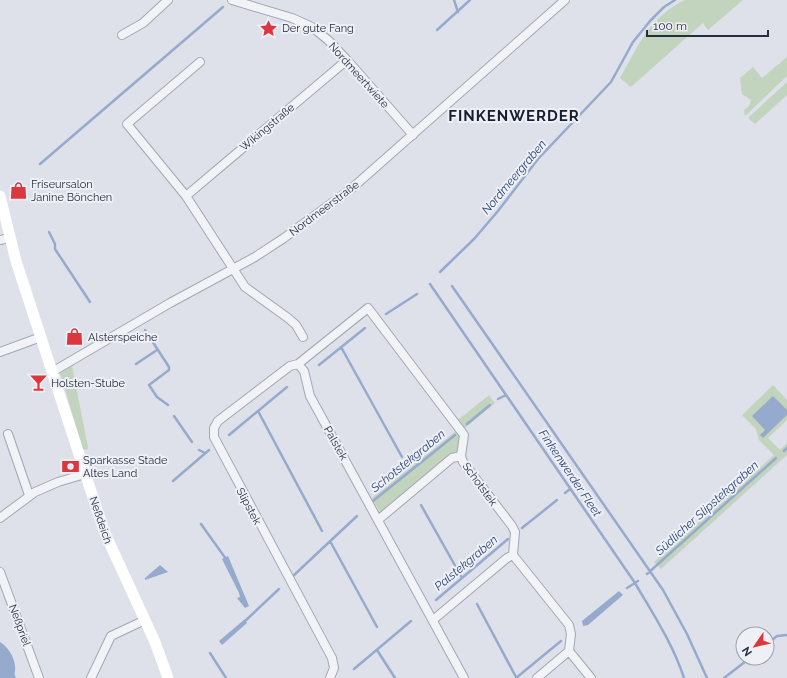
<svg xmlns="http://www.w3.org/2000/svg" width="787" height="678" font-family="Raleway,sans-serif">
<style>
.green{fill:#c2d4be}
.water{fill:#96aacd}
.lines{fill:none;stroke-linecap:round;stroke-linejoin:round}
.stream{stroke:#96aacd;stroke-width:2.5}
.street-casing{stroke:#a3a7b3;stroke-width:10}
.street{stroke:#f1f3f7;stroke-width:8}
.secondary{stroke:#fff;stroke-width:11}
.labels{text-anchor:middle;stroke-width:4;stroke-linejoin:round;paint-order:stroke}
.poi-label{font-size:11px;fill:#262d41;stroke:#eef0f6;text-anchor:start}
.street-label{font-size:11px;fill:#262d41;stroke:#eef0f6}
.water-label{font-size:12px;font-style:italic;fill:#2c4679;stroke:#eef0f6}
.district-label{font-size:15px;font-weight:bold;letter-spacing:1px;fill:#181e32;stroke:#eef0f6}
</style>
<rect width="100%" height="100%" fill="#dee1e9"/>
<path class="green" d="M 685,0 L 743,0 L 708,30 L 703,23 L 631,87 L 620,78 C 639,45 649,17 685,0 Z
M 787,57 L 787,76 L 745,116 L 744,110 L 749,106 L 751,100 L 742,94 L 740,78 L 753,67 L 762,78 Z
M 787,82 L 787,95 L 755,124 L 748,118 Z
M 72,366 L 88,447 L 87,450 L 83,449 L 60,373 Z
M 773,385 L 787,400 L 787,420 L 768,438 L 780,450 L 787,443 L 787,455 L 661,569 L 654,562 L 774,455 L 759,440 L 756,429 L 742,415 Z
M 489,395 L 495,403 L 465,428 L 458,420 Z
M 456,431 L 462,439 L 458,452 L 381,514 L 372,498 Z"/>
<path class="water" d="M 773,396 L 787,410 L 787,415 L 763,438 L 760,435 L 765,430 L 752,416 Z
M 228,556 L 249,606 L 245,608 L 237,598 L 240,597 L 239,593 L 222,559 Z
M 160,565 L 168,572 L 145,580 L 145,578 Z
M 619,591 L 623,595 L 588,625 L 583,626 L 582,621 Z
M 245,619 L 247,623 L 222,645 L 219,641 Z
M 0,642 C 8,647 14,656 15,666 C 16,671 13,673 16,678 L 0,678 Z"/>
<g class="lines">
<path class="stream" d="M 454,0 L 458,12
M 437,30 L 470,0
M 40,164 L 223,7
M 49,232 L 55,244 L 55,249 L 90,302
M 440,272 L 474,239 L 498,211 L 538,159 L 611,82 L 633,42 L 650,21 L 664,7 L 675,0
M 430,284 L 635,583 C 653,614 673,644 684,678
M 452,286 L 663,590 L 687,634 L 707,678
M 386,314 L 417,294
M 145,330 L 169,367 L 169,370 L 149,385 L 157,397 L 168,405
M 341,347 L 402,457
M 136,364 L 157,350
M 319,365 L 365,328
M 498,399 L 506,395
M 258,411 L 322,531
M 174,416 L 192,442
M 467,424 L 490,405
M 229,435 L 287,387
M 199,450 L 205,453
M 784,451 L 787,448
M 173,481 L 209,450
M 565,493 L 570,489
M 373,501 L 455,435
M 421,505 L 462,578
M 201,524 L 226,559
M 522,528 L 557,500
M 330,541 L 377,627
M 647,574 L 776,458
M 293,576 L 357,516
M 627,588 L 638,581
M 436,600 L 508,539
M 477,604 L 516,677
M 244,622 L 279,589
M 767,644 L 777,636 L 787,635
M 377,650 L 395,678
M 210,653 L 226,678
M 354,669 L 411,621
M 516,678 L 561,641
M 724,678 L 750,658"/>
<defs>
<path id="street" d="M 232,0 L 292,18 L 312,27 L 328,40 L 347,60 L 413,135
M 122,35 L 143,23 L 168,0
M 200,62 L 127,124 L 186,196 L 245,287 L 288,318 L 296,325 L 303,337
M 186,196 L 347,60
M 0,240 L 9,238
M 0,352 L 41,337
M 298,364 L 368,308 L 464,435 L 461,456 L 463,462 L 512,526 L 515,532 L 513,555 L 569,625 L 571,634 L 569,651 L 591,678
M 298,364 L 290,366 L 218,421 L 214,428 L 214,437 L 332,658 L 334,668 L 330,678
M 298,364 L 304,371 L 310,396 L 464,678
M 52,372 L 170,303 L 255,257 L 284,238 L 351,189 L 565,0
M 8,434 L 29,495
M 0,518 L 35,492 L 58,482 L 85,474
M 378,520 L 452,458 L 461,456
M 0,572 L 39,678
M 433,620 L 507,558 L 513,555
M 91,678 L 111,636 L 145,620
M 537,678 L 569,651"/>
</defs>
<use href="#street" class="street-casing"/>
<use href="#street" class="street"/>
<path class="secondary" d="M 0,196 L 16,261 L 104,531 L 155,642 L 168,678"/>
</g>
<defs>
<symbol id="sight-bare" viewBox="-9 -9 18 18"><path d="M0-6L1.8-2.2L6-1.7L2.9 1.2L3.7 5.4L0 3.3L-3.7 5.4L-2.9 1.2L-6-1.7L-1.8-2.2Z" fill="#da373f" stroke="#eef0f6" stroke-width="2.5" paint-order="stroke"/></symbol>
<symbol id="shop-bare" viewBox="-9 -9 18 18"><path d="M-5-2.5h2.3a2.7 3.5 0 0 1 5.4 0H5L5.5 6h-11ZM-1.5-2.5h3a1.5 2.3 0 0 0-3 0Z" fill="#da373f" stroke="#eef0f6" stroke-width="2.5" paint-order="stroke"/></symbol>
<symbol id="bar-bare" viewBox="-9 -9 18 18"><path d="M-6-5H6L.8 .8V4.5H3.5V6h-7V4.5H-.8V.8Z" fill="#da373f" stroke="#eef0f6" stroke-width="2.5" paint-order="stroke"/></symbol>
<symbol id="bank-bare" viewBox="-9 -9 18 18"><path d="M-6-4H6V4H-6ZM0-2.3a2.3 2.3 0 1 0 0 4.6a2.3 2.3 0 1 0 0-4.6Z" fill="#da373f" stroke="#eef0f6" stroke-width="2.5" paint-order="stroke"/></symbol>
</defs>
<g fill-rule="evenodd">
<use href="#sight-bare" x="256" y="16" width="25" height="25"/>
<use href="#shop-bare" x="6" y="178" width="25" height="25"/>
<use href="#shop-bare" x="62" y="324" width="25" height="25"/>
<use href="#bar-bare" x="26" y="370" width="25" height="25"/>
<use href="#bank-bare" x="58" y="454" width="25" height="25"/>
</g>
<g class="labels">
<g class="poi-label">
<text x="282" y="32">Der gute Fang</text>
<text x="31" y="188">Friseursalon<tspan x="31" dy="13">Janine Bönchen</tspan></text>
<text x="88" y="341">Alsterspeiche</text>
<text x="51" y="387">Holsten-Stube</text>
<text x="83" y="464">Sparkasse Stade<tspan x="83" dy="13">Altes Land</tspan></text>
</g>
<g class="street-label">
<text transform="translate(359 75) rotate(48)" y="4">Nordmeertwiete</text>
<text transform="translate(267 127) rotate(-40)" y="4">Wikingstraße</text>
<text transform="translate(324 208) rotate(-37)" y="4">Nordmeerstraße</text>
<text transform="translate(336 443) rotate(61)" y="4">Palstek</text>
<text transform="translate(480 484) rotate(54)" y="4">Schotstek</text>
<text transform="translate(249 506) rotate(62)" y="4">Slipstek</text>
<text transform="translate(101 520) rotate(71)" y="4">Neßdeich</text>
<text transform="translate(20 625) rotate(70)" y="4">Neßpriel</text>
</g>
<g class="water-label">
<text transform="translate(514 177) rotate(-50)" y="4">Nordmeergraben</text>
<text transform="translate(408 461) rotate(-39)" y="4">Schotstekgraben</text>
<text transform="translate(570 473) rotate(56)" y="4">Finkenwerder Fleet</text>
<text transform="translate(707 508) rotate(-42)" y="4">Südlicher Slipstekgraben</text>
<text transform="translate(466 563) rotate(-40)" y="4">Palstekgraben</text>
</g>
<g class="district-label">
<text x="514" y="121">FINKENWERDER</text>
</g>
</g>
<g transform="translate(755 646) rotate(236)"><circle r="19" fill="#eef0f6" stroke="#9ea2ae"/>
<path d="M0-3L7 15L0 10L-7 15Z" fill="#da373f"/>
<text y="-6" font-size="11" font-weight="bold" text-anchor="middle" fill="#262d41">N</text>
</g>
<path d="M647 30v6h121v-6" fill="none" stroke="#262d41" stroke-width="2"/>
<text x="653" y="30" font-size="12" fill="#262d41" stroke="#eef0f6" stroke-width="3" paint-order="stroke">100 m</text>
</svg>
